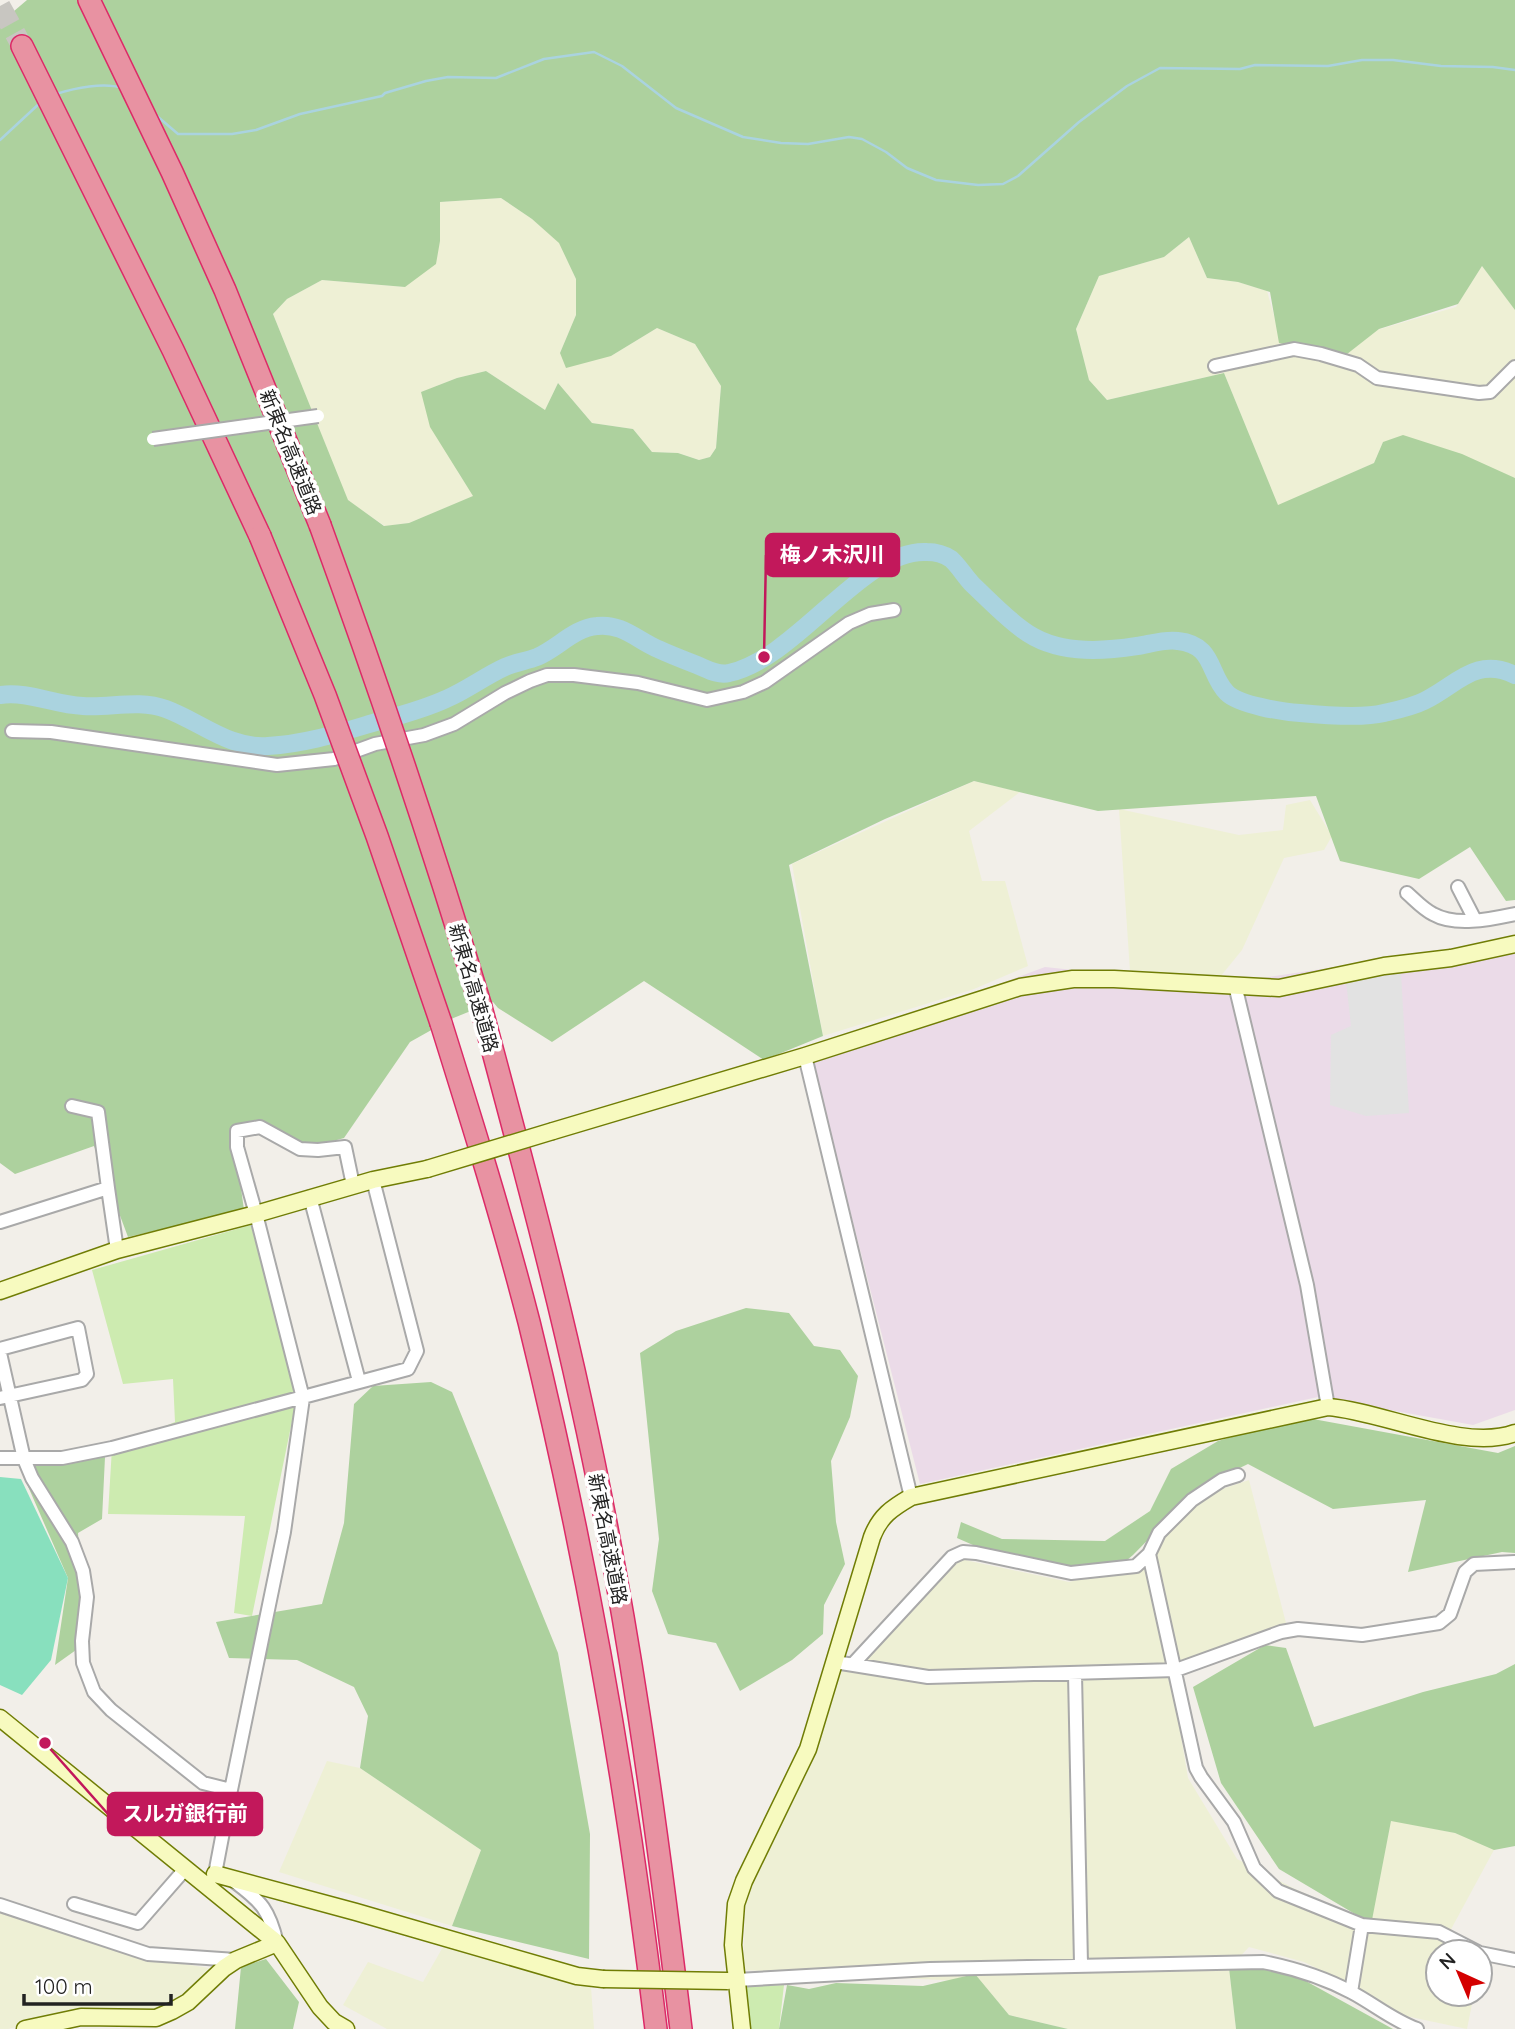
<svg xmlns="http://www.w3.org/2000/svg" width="1515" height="2029" font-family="Quicksand,'Noto Sans JP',sans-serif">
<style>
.industrial{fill:#ebdbe8}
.farmland{fill:#eef0d5}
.grass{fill:#cdebb0}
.forest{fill:#add19e;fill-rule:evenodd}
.pitch{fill:#88e0be}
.parking{fill:#e2e2e2}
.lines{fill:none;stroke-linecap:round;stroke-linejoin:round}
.stream{stroke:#aad3df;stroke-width:2.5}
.river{stroke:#aad3df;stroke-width:18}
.highway-tunnel{stroke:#c8c6c1;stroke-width:21;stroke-dasharray:21 10;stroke-linecap:butt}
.street-casing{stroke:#a9a9a9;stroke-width:16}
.secondary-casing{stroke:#707d05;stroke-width:19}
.highway-casing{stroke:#dc2a67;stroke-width:24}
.street{stroke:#fff;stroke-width:12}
.secondary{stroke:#f7fabf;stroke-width:16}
.highway{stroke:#e892a2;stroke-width:21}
.street-bridge-casing{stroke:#a9a9a9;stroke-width:16;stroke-linecap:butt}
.secondary-bridge-casing{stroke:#707d05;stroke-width:19;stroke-linecap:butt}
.highway-bridge-casing{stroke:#dc2a67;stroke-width:24;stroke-linecap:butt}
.street-bridge{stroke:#fff;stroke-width:12}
.secondary-bridge{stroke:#f7fabf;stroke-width:16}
.highway-bridge{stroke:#e892a2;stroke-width:21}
.labels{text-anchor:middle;stroke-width:7;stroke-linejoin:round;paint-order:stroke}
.street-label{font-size:19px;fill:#222;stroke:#fff}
.leader{fill:none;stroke:#c2185b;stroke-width:2.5}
.callout-dot{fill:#c2185b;stroke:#fff;stroke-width:2.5}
.callout{fill:#c2185b;stroke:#c2185b;stroke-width:2.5}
.callout-label{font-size:21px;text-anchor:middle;font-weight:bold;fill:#fff}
</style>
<rect width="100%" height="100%" fill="#f2efe9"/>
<path class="industrial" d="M 1515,940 L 1515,1410 L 1473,1425 L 1318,1397 L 920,1484 L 810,1054 L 1045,967 L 1216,985 Z"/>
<path class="farmland" d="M 501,198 L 532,219 L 560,243 L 576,279 L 576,315 L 560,353 L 611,356 L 657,328 L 695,344 L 721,386 L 716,448 L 710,457 L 699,460 L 678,453 L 652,452 L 633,429 L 592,423 L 558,383 L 545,410 L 486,371 L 457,378 L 422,392 L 459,474 L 474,496 L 409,523 L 385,526 L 348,501 L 273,314 L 287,299 L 322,280 L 405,287 L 440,241 L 440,202 Z
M 1189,237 L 1207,278 L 1238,282 L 1267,291 L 1282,344 L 1342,358 L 1377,330 L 1456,307 L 1482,266 L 1515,309 L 1515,478 L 1383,442 L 1374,463 L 1278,506 L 1224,373 L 1107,400 L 1089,381 L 1076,329 L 1099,276 L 1164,257 Z
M 974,781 L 1020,792 L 969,831 L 982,881 L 1005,881 L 1028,966 L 974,989 L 823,1036 L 792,864 Z
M 1310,800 L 1332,836 L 1324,850 L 1284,858 L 1242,950 L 1216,982 L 1130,971 L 1119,809 L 1239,835 L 1283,830 L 1286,805 Z
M 1249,1480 L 1286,1623 L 1169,1666 L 1188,1778 L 1237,1859 L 1295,1889 L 1371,1923 L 1391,1820 L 1455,1833 L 1495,1848 L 1449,1933 L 1467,1952 L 1438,1952 L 1438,1994 L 1474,1994 L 1467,2029 L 1401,2015 L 1359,1989 L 1304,1962 L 1249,1947 L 1229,1968 L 1236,2029 L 1068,2029 L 1009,2015 L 981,1982 L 743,1970 L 746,1896 L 807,1772 L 841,1669 L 960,1559 L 1069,1582 L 1131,1567 L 1210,1493 Z
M 327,1761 L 360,1768 L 481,1850 L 452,1926 L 279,1872 Z
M 0,1910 L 20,1918 L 147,1958 L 209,1968 L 187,1991 L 159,2009 L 89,2009 L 8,2029 L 0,2029 Z
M 444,1945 L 591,1987 L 594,2029 L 387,2029 L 343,2005 L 368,1962 L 423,1982 Z"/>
<path class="grass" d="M 251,1225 L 297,1397 L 252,1616 L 234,1613 L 245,1516 L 108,1514 L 112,1448 L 175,1422 L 173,1379 L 123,1384 L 92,1270 Z
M 784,1985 L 779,2029 L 751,2029 L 744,1987 Z"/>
<path class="forest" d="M 27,0 L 1515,0 L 1515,310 L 1482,266 L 1458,304 L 1379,329 L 1342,358 L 1279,343 L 1270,292 L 1238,282 L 1207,278 L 1189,237 L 1164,257 L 1099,276 L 1076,329 L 1089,380 L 1107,400 L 1224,373 L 1278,505 L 1374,463 L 1383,442 L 1403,435 L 1462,454 L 1515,478 L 1515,900 L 1506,901 L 1470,847 L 1419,879 L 1340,861 L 1316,796 L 1098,811 L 974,781 L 885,819 L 789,865 L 823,1036 L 764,1060 L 644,981 L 552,1042 L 498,1008 L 493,1002 L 451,1019 L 410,1042 L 344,1138 L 298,1151 L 260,1127 L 233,1131 L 244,1210 L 128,1237 L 94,1146 L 15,1174 L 0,1163 L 0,23 ZM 501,198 L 532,219 L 559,243 L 576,279 L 576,315 L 560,353 L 566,368 L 611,356 L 657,328 L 695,344 L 721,386 L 716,448 L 710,457 L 699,460 L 678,453 L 652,452 L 633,429 L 592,423 L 558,383 L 545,410 L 486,371 L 457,378 L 421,392 L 430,427 L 473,496 L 409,523 L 384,526 L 348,500 L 273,314 L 287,299 L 322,280 L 405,287 L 436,264 L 440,241 L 440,202 Z
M 746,1308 L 789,1313 L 814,1346 L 840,1350 L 858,1376 L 850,1417 L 831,1461 L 836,1522 L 845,1564 L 824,1605 L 823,1634 L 792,1660 L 740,1691 L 716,1643 L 668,1634 L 652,1591 L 659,1539 L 640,1353 L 676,1331 Z
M 431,1382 L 452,1392 L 558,1653 L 590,1834 L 589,1959 L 452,1926 L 481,1850 L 360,1768 L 368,1716 L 354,1687 L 297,1660 L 229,1658 L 216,1622 L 322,1604 L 344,1523 L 354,1404 L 373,1386 Z
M 1313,1419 L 1498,1453 L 1515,1446 L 1515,1553 L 1502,1552 L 1408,1572 L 1426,1500 L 1333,1509 L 1248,1464 L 1200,1487 L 1133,1555 L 1108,1576 L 989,1552 L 957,1538 L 961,1522 L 1002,1539 L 1105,1541 L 1150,1511 L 1171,1469 L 1218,1441 L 1272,1425 Z
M 105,1457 L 102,1519 L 78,1533 L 82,1589 L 76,1650 L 55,1665 L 68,1578 L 20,1468 Z
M 1265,1645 L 1286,1648 L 1314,1727 L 1423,1692 L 1496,1674 L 1515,1664 L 1515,1846 L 1494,1850 L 1455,1833 L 1391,1821 L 1372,1920 L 1365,1920 L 1279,1869 L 1221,1783 L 1193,1687 Z
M 266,1959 L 299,2002 L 293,2029 L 235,2029 L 241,1967 Z
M 1229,1968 L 1261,1968 L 1293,1974 L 1393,2029 L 1236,2029 Z
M 975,1974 L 1009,2015 L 1068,2029 L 779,2029 L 787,1985 L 809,1989 L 836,1983 L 923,1986 Z"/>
<path class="pitch" d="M 0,1477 L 21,1479 L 68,1578 L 51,1660 L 22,1695 L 0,1685 Z"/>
<path class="parking" d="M 1401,973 L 1409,1113 L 1366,1116 L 1330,1105 L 1331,1035 L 1351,1026 L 1346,981 Z"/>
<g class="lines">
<path class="stream" d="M 56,94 C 75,88 104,82 122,88
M 157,116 L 178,134 L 232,134 L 256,130 L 300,114 L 382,96 L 385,93 L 426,81 L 448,77 L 496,78 L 544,59 L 594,52 L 622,66 L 676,108 L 743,137 L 781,143 L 808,144 L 849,137 L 862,139 L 886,152 L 907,168 L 919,173 L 936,180 L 978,185 L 1003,184 L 1018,176 L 1079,122 L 1127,86 L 1160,68 L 1240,69 L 1255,65 L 1328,66 L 1362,60 L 1393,60 L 1441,66 L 1493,67 L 1515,70
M 0,140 L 41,102"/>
<path class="river" d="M 0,695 C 29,691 54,705 83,706 C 111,708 138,699 166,709 C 201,722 229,749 268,746 C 302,744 333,735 366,725 C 393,717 420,711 446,699 C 467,690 485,676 505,667 C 516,662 527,661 537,657 C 558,648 574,628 597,626 C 622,623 637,640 658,649 C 671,655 684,660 697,665 C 707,669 718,676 729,673 C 798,658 863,548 927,552 C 935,552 945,555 951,559 C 959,566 965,577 973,585 C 989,600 1005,617 1023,630 C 1055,654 1099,652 1137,646 C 1150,644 1165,639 1178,641 C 1215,645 1208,674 1227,693 C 1239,705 1283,712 1300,713 C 1321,715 1364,718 1384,713 C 1397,710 1412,707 1424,701 C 1457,685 1475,656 1515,675"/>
<path class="highway-tunnel" d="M 0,6 L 22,46"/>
<defs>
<path id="street" d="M 1215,366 L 1294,349 L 1321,354 L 1358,365 L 1377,378 L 1479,393 L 1490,392 L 1515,367
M 12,731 L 51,732 L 277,765 L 334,759 L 375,744 L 424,735 L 454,724 L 505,693 L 530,681 L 547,675 L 574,675 L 638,683 L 707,700 L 743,692 L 765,682 L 849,623 L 870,614 L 894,610
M 1458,887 L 1475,920
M 1407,893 C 1415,900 1423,909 1433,914 C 1456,927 1491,919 1515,914
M 1235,985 L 1307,1285 L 1328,1407
M 805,1056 L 911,1497
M 72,1106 L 98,1112 L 108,1188
M 310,1197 L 359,1381
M 0,1222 L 108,1188 L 117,1250
M 0,1349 L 78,1328 L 87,1374 L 82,1380 L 0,1398
M 0,1353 L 24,1459 L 32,1478 L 72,1542 L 83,1571 L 87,1597 L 82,1641 L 83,1663 L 94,1692 L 111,1710 L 203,1783 L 231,1790
M 0,1458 L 62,1458 L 112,1448 L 408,1369 L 417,1351 L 373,1180
M 1149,1554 L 1196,1768 L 1201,1777 L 1234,1822 L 1254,1868 L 1278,1891 L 1362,1925 L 1439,1932 L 1478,1952
M 835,1662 L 928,1677 L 1176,1670 L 1281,1632 L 1298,1629 L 1362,1635 L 1439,1623 L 1450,1614 L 1465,1572 L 1474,1564 L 1515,1562
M 853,1664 L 952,1557 L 963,1552 L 976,1553 L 1071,1573 L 1136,1566 L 1149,1554 L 1159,1533 L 1192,1500 L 1222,1480 L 1238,1475
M 1075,1674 L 1081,1964
M 215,1874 L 231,1790 L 284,1532 L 303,1398 L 256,1214 L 237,1147 L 237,1131 L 260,1127 L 300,1149 L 318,1150 L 345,1147 L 353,1185
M 235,1882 C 262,1902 269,1910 277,1943
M 74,1904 L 138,1923 L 186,1868
M 0,1905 L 148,1954 L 236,1960
M 1480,1953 L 1515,1960
M 737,1980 L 930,1969 L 1263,1962 C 1293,1968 1323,1977 1351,1992 C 1374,2004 1392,2020 1417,2029
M 1351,1992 L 1362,1925"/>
<path id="secondary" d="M 553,1131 L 805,1056 L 1020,987 L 1073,979 L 1114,979 L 1279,988 L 1384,966 L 1451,958 L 1515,944
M 0,1291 L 117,1250 L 256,1214 L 373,1180 L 427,1169
M 0,1718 L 277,1943 L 320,2007 L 334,2022 L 346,2029
M 215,1874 L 356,1912 L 577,1976 L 603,1979
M 25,2029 L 81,2017 L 156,2018 L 172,2011 L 188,2002 L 224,1968 L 236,1960 L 277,1943
M 742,2029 L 733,1945 L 736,1904 L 744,1881 L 808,1749 L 872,1537 C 880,1516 892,1508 911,1497 L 1328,1407 C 1382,1411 1464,1452 1515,1433"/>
<path id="highway" d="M 89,0 L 172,172 L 225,290 L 320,525
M 22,46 L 173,350 L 260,536
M 481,1007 C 516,1138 552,1269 581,1402 C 627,1609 656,1819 681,2029
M 441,1023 C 472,1122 503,1221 529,1322 C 586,1554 628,1791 656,2029"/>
</defs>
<use href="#street" class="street-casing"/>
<use href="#secondary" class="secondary-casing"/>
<use href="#highway" class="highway-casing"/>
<use href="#street" class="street"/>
<use href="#secondary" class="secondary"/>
<use href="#highway" class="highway"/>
<defs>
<path id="street-bridge" d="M 153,439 L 318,416"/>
<path id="secondary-bridge" d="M 427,1169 L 553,1131
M 603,1979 L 728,1981"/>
<path id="highway-bridge" d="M 320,525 C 378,684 432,844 481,1007
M 260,536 L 325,695 L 377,836 L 441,1023"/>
</defs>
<use href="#street-bridge" class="street-bridge-casing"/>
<use href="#secondary-bridge" class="secondary-bridge-casing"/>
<use href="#highway-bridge" class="highway-bridge-casing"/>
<use href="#street-bridge" class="street-bridge"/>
<use href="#secondary-bridge" class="secondary-bridge"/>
<use href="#highway-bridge" class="highway-bridge"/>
</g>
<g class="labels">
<g class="street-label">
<text transform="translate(291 452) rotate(68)" y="7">新東名高速道路</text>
<text transform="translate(474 988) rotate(74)" y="7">新東名高速道路</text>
<text transform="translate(608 1539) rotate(79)" y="7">新東名高速道路</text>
</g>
</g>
<path class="leader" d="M764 657L766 555M45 1743L108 1814"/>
<g class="callout-dot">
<circle cx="764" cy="657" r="7"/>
<circle cx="45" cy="1743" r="7"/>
</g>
<g class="callout">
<rect x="766" y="534" width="133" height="42" rx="7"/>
<rect x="108" y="1793" width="154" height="42" rx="7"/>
</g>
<g class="callout-label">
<text x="832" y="562">梅ノ木沢川</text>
<text x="185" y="1821">スルガ銀行前</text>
</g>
<g transform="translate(1459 1973) rotate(316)"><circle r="33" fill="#ffffff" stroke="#a7a7a7" stroke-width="2"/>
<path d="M0-5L12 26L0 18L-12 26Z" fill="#d40000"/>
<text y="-10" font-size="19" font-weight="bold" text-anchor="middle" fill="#222222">N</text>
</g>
<path d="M24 1994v10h147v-10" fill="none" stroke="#222222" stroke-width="3.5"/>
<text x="35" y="1994" font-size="21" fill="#222222" stroke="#ffffff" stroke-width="5" paint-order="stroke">100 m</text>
</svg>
